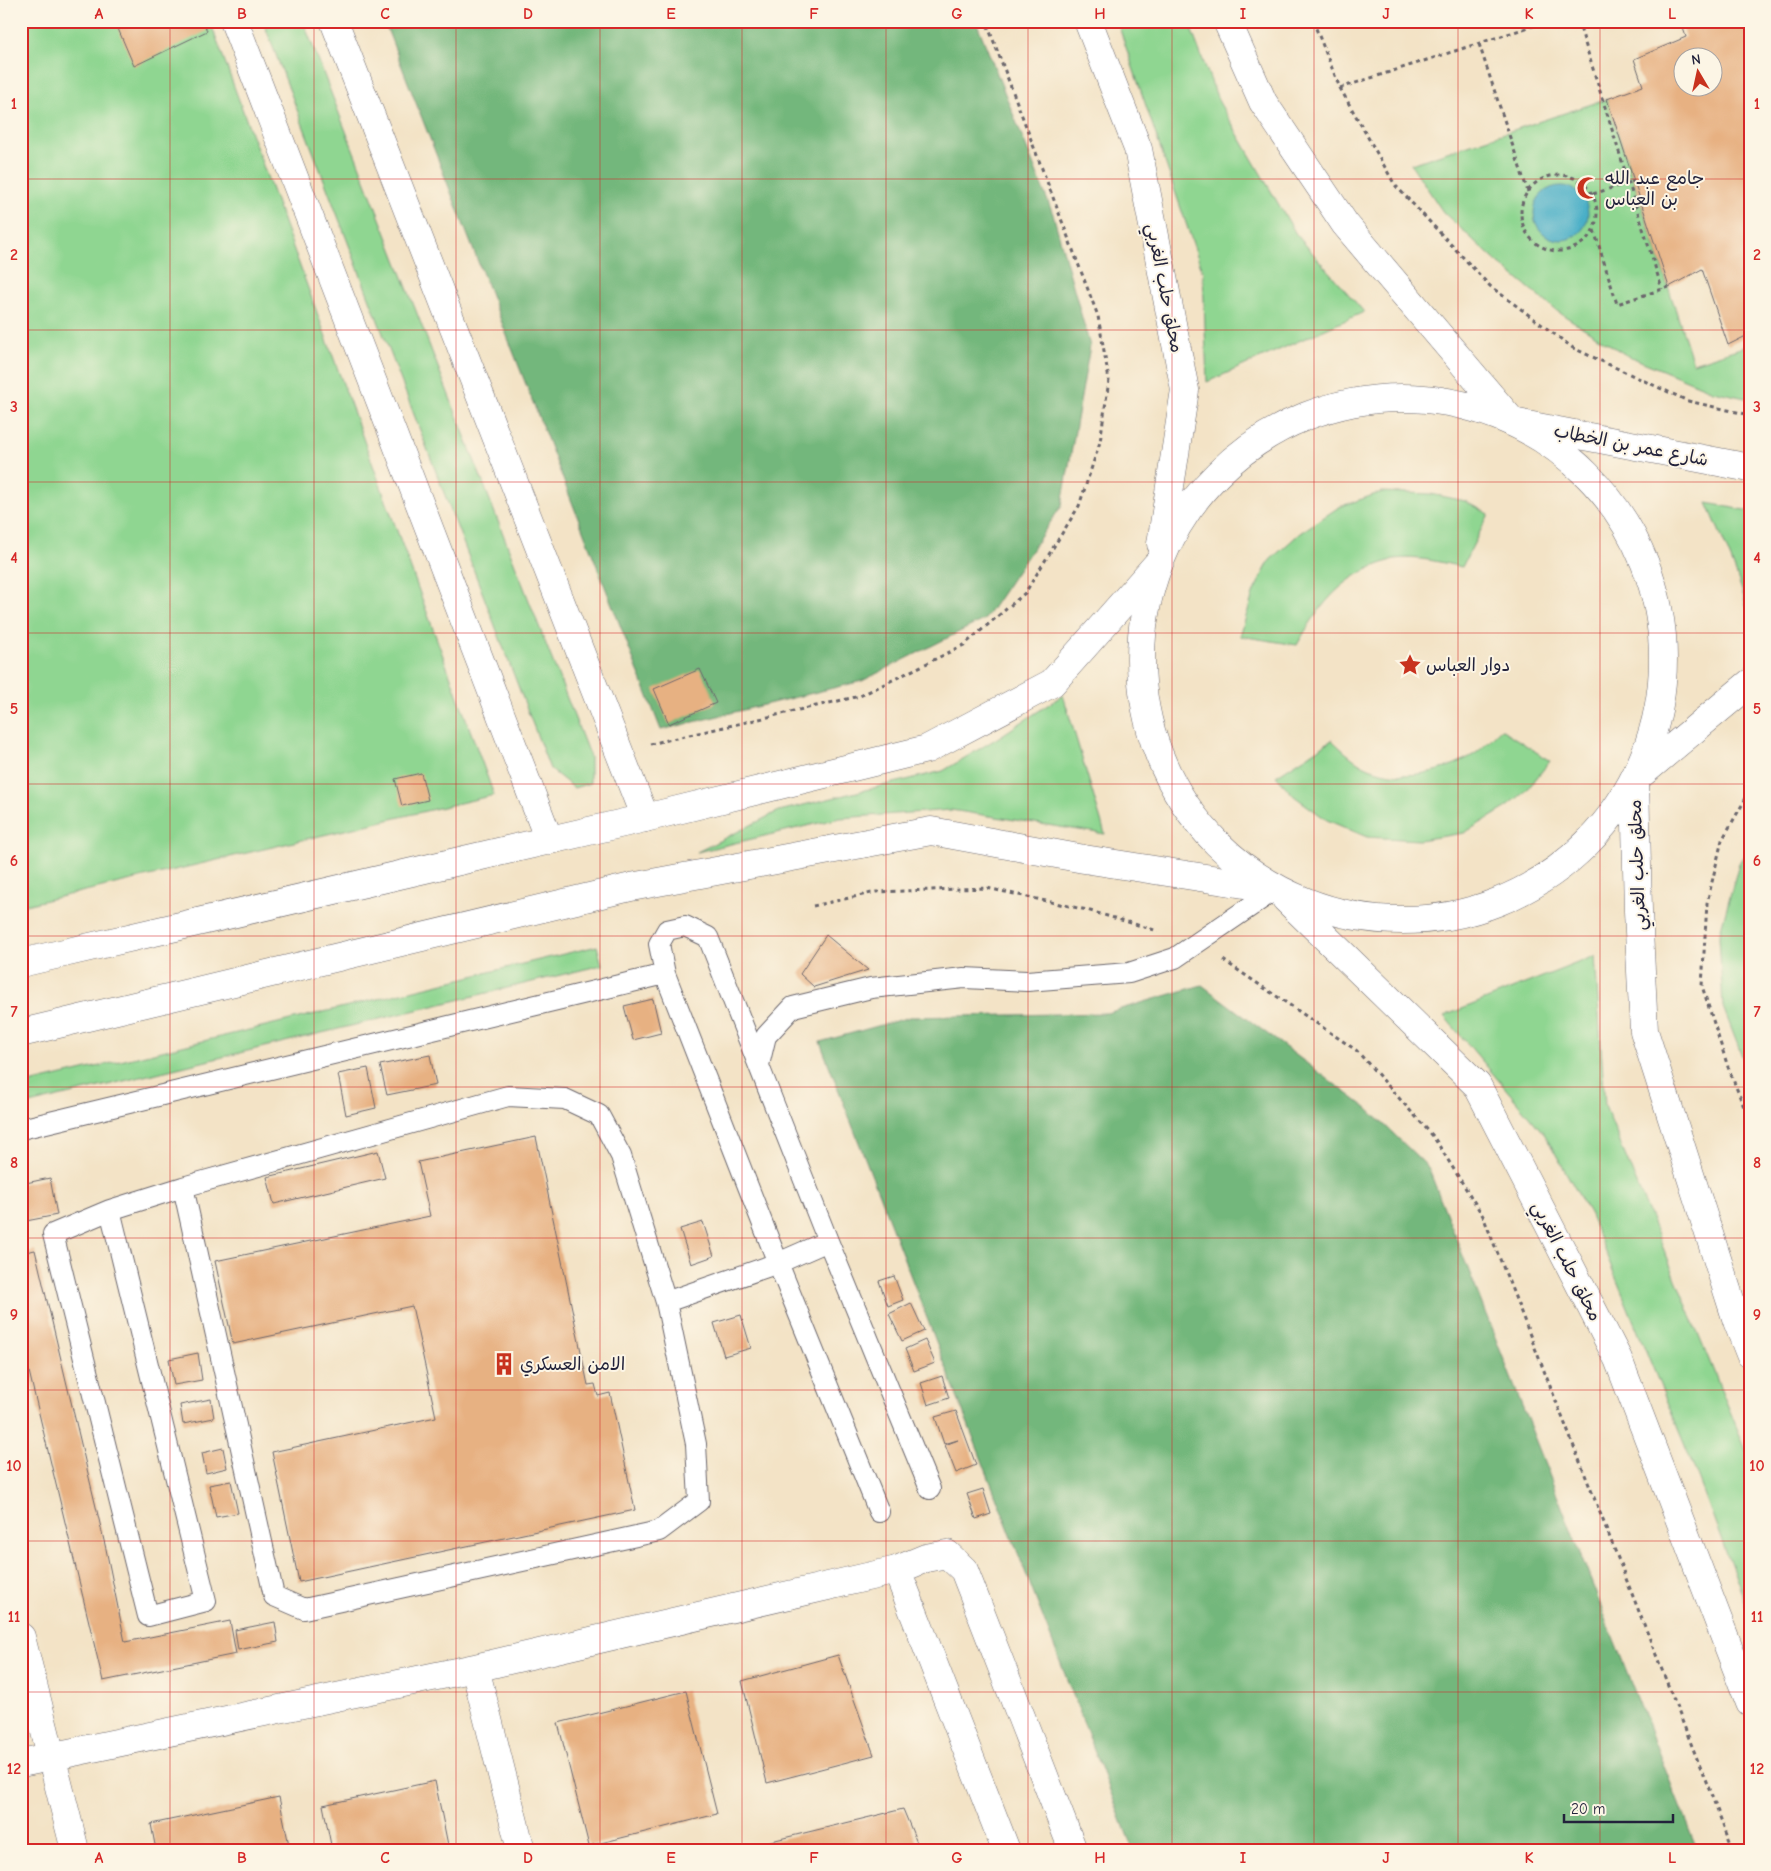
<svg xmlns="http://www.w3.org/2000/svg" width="1771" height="1871" font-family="'Comic Neue','Playpen Sans Arabic',sans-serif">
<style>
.green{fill:#8fd691;stroke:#587c66}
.forest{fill:#73b77b;stroke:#4a6c5b}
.water{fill:#48afc7;stroke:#356881}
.building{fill:#e7b182;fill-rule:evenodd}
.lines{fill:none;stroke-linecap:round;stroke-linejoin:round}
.service-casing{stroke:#6b666c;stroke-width:22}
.minor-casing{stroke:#6b666c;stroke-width:29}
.tertiary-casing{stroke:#6b666c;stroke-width:29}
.secondary-casing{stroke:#6b666c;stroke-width:29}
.trunk-casing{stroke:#6b666c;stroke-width:29}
.path{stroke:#6b666c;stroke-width:3;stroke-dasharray:4 4;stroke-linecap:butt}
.service{stroke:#fff;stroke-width:20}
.minor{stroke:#fff;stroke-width:28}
.tertiary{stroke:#fff;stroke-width:28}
.secondary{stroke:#fff;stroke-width:28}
.trunk{stroke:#fff;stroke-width:28}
.grid{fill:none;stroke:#d62828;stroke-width:1;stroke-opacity:0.55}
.labels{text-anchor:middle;stroke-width:4;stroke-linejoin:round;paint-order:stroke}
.poi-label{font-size:18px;fill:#22223b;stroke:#fcf5e5;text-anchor:start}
.street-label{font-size:18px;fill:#22223b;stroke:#fcf5e5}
.neatline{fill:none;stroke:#d62828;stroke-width:2}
.grid-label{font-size:16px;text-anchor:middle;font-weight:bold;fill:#d62828}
</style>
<rect width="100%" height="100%" fill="#fcf5e5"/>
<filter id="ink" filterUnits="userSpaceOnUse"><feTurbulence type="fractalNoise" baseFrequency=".02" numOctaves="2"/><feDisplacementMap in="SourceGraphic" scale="10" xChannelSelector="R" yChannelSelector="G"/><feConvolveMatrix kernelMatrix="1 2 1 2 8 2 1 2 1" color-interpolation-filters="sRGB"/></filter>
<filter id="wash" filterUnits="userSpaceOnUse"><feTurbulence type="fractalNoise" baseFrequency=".0096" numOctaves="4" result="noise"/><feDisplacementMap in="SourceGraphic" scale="20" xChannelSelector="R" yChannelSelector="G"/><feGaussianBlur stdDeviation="1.12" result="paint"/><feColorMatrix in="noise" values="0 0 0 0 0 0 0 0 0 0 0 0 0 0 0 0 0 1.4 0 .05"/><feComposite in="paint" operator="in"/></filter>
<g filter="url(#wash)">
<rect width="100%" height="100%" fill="#f3e3c6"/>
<path class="green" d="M 21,21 L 210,21 L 494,795 L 21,906 Z
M 263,21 L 303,21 L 590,757 L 590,783 L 574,788 L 550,769 Z
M 1117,21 L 1188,21 L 1219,102 L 1296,234 L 1364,312 L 1207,382 L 1203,273 Z
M 1607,99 L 1693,363 L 1750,345 L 1750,399 L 1713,391 L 1626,355 L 1557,311 L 1497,262 L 1443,212 L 1411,164 Z
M 1382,492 L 1431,494 L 1465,501 L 1489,514 L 1462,567 C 1440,562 1417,556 1394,559 C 1390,560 1384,563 1380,564 C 1339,579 1318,608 1297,645 L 1240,636 L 1254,591 L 1270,560 L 1300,533 L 1339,507 Z
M 1707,503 L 1750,511 L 1750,621 C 1741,579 1724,542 1707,503 Z
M 1063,695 L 1105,834 L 951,810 L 840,818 L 697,852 L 779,811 L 943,771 L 999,737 Z
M 1501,729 L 1550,761 L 1527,790 L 1504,809 L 1464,833 L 1419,840 L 1367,837 L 1327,820 L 1294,796 L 1276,776 L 1332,740 C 1342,750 1355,762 1369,768 C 1403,782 1442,773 1473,755 C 1483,749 1492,737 1501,729 Z
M 1750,846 L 1750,1077 L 1723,1007 L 1719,936 L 1739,863 Z
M 597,946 L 602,965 L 21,1106 L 21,1085 Z
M 1595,956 L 1605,1106 L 1750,1460 L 1750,1614 L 1697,1475 L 1590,1215 L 1545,1135 L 1444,1016 Z"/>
<path class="forest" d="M 384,21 L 976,21 L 1053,214 L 1090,346 L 1062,505 L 985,619 L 862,681 L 661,730 Z
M 1202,985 L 1368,1109 L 1428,1167 L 1697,1850 L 1133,1850 L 820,1042 L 910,1017 L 1107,1013 Z"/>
<path class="water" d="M1534 213a27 27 0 1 1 54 0a27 27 0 1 1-54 0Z"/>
<g id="blocks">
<path class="building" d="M 121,21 L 203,21 L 207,31 L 134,66 L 116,24 Z
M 1684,21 L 1750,21 L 1750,336 L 1746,336 L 1728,345 L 1702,269 L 1669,287 L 1607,99 L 1643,86 L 1634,59 L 1686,37 L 1681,22 ZM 1684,58 L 1714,58 L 1714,88 L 1684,88 Z
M 700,669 L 716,703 L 669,724 L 654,689 Z
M 421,773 L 428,800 L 402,806 L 395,779 Z
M 826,935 L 868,970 L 814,987 L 800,974 Z
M 653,999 L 661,1033 L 633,1040 L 624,1006 Z
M 430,1055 L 436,1085 L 387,1095 L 380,1065 Z
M 368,1068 L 376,1108 L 346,1115 L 338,1074 Z
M 536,1137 L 588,1385 L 595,1384 L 598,1396 L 610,1393 L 635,1510 L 299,1582 L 272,1452 L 436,1417 L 412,1306 L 233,1344 L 215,1261 L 430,1216 L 418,1162 Z
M 378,1151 L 385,1178 L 274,1204 L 267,1177 Z
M 50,1178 L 57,1215 L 21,1222 L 21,1184 Z
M 703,1222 L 714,1256 L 691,1264 L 680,1229 Z
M 35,1250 L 106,1549 L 125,1642 L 230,1621 L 236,1654 L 103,1681 L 21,1338 L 21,1253 Z
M 894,1276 L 903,1300 L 888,1306 L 879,1281 Z
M 911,1303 L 924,1331 L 902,1341 L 889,1314 Z
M 741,1315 L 751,1348 L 724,1356 L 714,1323 Z
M 925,1340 L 935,1363 L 914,1371 L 905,1349 Z
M 198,1353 L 202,1380 L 174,1385 L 169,1359 Z
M 942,1376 L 949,1398 L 928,1405 L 921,1383 Z
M 211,1399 L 214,1418 L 183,1424 L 180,1405 Z
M 956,1411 L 976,1465 L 956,1473 L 945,1445 L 958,1440 L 944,1444 L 935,1417 Z
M 223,1448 L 227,1468 L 206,1473 L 202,1453 Z
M 231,1481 L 238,1513 L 216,1517 L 209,1485 Z
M 983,1489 L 991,1514 L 976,1519 L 967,1494 Z
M 275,1622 L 278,1642 L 238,1650 L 235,1630 Z
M 838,1655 L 874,1755 L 767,1783 L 742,1681 Z
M 686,1691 L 717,1814 L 589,1846 L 558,1723 Z
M 435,1781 L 449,1850 L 332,1850 L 323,1805 Z
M 279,1797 L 290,1850 L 156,1850 L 151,1824 Z
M 903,1809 L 920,1850 L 765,1850 L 763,1843 Z"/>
</g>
</g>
<g filter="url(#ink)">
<use href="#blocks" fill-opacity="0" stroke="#6b666c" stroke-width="1"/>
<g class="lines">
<defs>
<path id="service" d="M 759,1065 L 766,1036 L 793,1007 L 871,988 L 964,978 L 1027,981 L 1129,973 L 1175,958 L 1276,889
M 21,1129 L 665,974
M 183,1187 L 274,1596 L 304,1609 L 659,1531 L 699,1501 L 696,1444 L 666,1302
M 110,1210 L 206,1601 L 148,1616 L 53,1234 L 110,1210 L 183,1187 L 508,1096 L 565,1099 L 599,1115 L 621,1156 L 666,1302 L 778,1263 L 828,1241
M 879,1512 L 778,1263 L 665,974 L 659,944 L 667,930 L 685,926 L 708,937 L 828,1241 L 930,1489"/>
<path id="minor" d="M 21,1637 L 75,1850
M 475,1668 L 521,1850
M 21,1763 L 475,1668 L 897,1570"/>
<path id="tertiary" d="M 234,21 L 549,840
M 334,21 L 645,818
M 1512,422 L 1750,468
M 1635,779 L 1750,683
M 1006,1850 L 897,1570 L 926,1558 L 947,1554 L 964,1570 L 1073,1850"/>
<path id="secondary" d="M 21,963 L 645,818 L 927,749 L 1052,683 L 1159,562
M 21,1033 L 631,887 L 931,831 L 1084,859 L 1276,889"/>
<path id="trunk" d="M 1088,21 L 1138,149 L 1185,390 L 1161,544
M 1227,21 L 1263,102 L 1345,224 L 1511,420
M1141 659a261 261 0 1 1 522 0a261 261 0 1 1-522 0Z
M 1635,779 L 1638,911 L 1644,1031 L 1737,1321 L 1750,1354
M 1286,899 L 1477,1085 L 1618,1359 L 1750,1703"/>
</defs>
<use href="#service" class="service-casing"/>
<use href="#minor" class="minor-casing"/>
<use href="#tertiary" class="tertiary-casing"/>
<use href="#secondary" class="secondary-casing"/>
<use href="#trunk" class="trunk-casing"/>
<path class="path" d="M 1313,21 L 1340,88 L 1395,185 L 1490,286 L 1573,348 L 1688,401 L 1750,415
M 1578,21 L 1662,289
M 1479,44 L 1528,192
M 1340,88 L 1548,21
M1521 213a38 38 0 1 1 76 0a38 38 0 1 1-76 0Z
M 1593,194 L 1634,181
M 1594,230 L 1617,304 L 1669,287
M 650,744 L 860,696 L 964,645 L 1025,593 L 1079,506 L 1100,442 L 1109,380 L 1098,316 L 986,21
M 1750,791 L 1722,840 L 1707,903 L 1702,986 L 1728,1067 L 1750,1122
M 813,906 L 876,892 L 987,888 L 1087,910 L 1158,931
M 1223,960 L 1356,1050 L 1433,1136 L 1483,1216 L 1733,1850"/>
<use href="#service" class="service"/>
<use href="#minor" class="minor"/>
<use href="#tertiary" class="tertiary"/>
<use href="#secondary" class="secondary"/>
<use href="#trunk" class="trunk"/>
</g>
</g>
<path class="grid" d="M 170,21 L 170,1850M 314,21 L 314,1850M 456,21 L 456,1850M 600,21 L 600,1850M 742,21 L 742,1850M 886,21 L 886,1850M 1028,21 L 1028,1850M 1172,21 L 1172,1850M 1314,21 L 1314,1850M 1458,21 L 1458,1850M 1600,21 L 1600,1850M 21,179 L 1750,179M 21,330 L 1750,330M 21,482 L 1750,482M 21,633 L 1750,633M 21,784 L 1750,784M 21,936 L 1750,936M 21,1087 L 1750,1087M 21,1238 L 1750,1238M 21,1390 L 1750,1390M 21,1541 L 1750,1541M 21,1692 L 1750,1692"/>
<defs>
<symbol id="mosque-bare" viewBox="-9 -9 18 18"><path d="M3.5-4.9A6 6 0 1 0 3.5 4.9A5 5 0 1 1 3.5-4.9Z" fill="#c8321e" stroke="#fcf5e5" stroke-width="2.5" paint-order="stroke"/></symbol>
<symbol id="sight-bare" viewBox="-9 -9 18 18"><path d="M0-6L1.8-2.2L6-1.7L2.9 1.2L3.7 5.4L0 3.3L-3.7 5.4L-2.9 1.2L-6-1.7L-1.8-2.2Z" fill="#c8321e" stroke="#fcf5e5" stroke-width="2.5" paint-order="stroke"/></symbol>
<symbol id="building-bare" viewBox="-9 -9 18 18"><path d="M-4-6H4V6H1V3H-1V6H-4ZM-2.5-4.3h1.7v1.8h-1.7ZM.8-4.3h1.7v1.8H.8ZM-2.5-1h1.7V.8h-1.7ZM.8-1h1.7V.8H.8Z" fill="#c8321e" stroke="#fcf5e5" stroke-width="2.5" paint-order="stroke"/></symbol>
</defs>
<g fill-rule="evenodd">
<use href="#mosque-bare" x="1572" y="172" width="32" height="32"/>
<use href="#sight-bare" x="1394" y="649" width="32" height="32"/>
<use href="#building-bare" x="488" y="1348" width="32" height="32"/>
</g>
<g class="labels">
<g class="poi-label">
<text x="1605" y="184">جامع عبد الله<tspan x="1605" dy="21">بن العباس</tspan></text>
<text x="1426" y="671">دوار العباس</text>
<text x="520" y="1370">الامن العسكري</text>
</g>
<g class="street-label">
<text transform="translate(1165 288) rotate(79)" y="6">محلق حلب الغربي</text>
<text transform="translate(1631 445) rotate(11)" y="6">شارع عمر بن الخطاب</text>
<text transform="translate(1637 865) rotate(-92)" y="6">محلق حلب الغربي</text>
<text transform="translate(1567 1261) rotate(63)" y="6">محلق حلب الغربي</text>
</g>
</g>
<rect width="1771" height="1871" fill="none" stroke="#fcf5e5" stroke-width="55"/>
<g transform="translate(1698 72) rotate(351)"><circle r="24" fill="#fcf5e5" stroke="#a5a1a1"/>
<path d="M0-4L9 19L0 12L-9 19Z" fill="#c8321e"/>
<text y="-8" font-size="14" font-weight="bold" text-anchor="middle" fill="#22223b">N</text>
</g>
<path d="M1564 1814v8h109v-8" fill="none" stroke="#22223b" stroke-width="2.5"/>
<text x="1571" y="1814" font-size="15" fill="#22223b" stroke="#fcf5e5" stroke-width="4" paint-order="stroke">20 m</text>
<rect x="28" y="28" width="1716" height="1816" class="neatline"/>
<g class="grid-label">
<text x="99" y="19">A</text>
<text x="242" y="19">B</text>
<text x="385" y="19">C</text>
<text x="528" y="19">D</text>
<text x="671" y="19">E</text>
<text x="814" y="19">F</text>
<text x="957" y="19">G</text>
<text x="1100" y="19">H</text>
<text x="1243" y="19">I</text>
<text x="1386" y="19">J</text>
<text x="1529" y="19">K</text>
<text x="1672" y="19">L</text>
<text x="14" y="109">1</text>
<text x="1757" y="109">1</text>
<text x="14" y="260">2</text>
<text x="1757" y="260">2</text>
<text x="14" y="412">3</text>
<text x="1757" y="412">3</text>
<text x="14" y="563">4</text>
<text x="1757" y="563">4</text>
<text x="14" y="714">5</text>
<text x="1757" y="714">5</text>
<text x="14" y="866">6</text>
<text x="1757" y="866">6</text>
<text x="14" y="1017">7</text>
<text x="1757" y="1017">7</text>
<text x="14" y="1168">8</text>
<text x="1757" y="1168">8</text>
<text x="14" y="1320">9</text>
<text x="1757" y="1320">9</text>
<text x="14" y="1471">10</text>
<text x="1757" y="1471">10</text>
<text x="14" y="1622">11</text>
<text x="1757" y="1622">11</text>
<text x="14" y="1774">12</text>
<text x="1757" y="1774">12</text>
<text x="99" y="1863">A</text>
<text x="242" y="1863">B</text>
<text x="385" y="1863">C</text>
<text x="528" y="1863">D</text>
<text x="671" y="1863">E</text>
<text x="814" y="1863">F</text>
<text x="957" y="1863">G</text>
<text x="1100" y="1863">H</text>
<text x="1243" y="1863">I</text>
<text x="1386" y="1863">J</text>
<text x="1529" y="1863">K</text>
<text x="1672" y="1863">L</text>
</g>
</svg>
